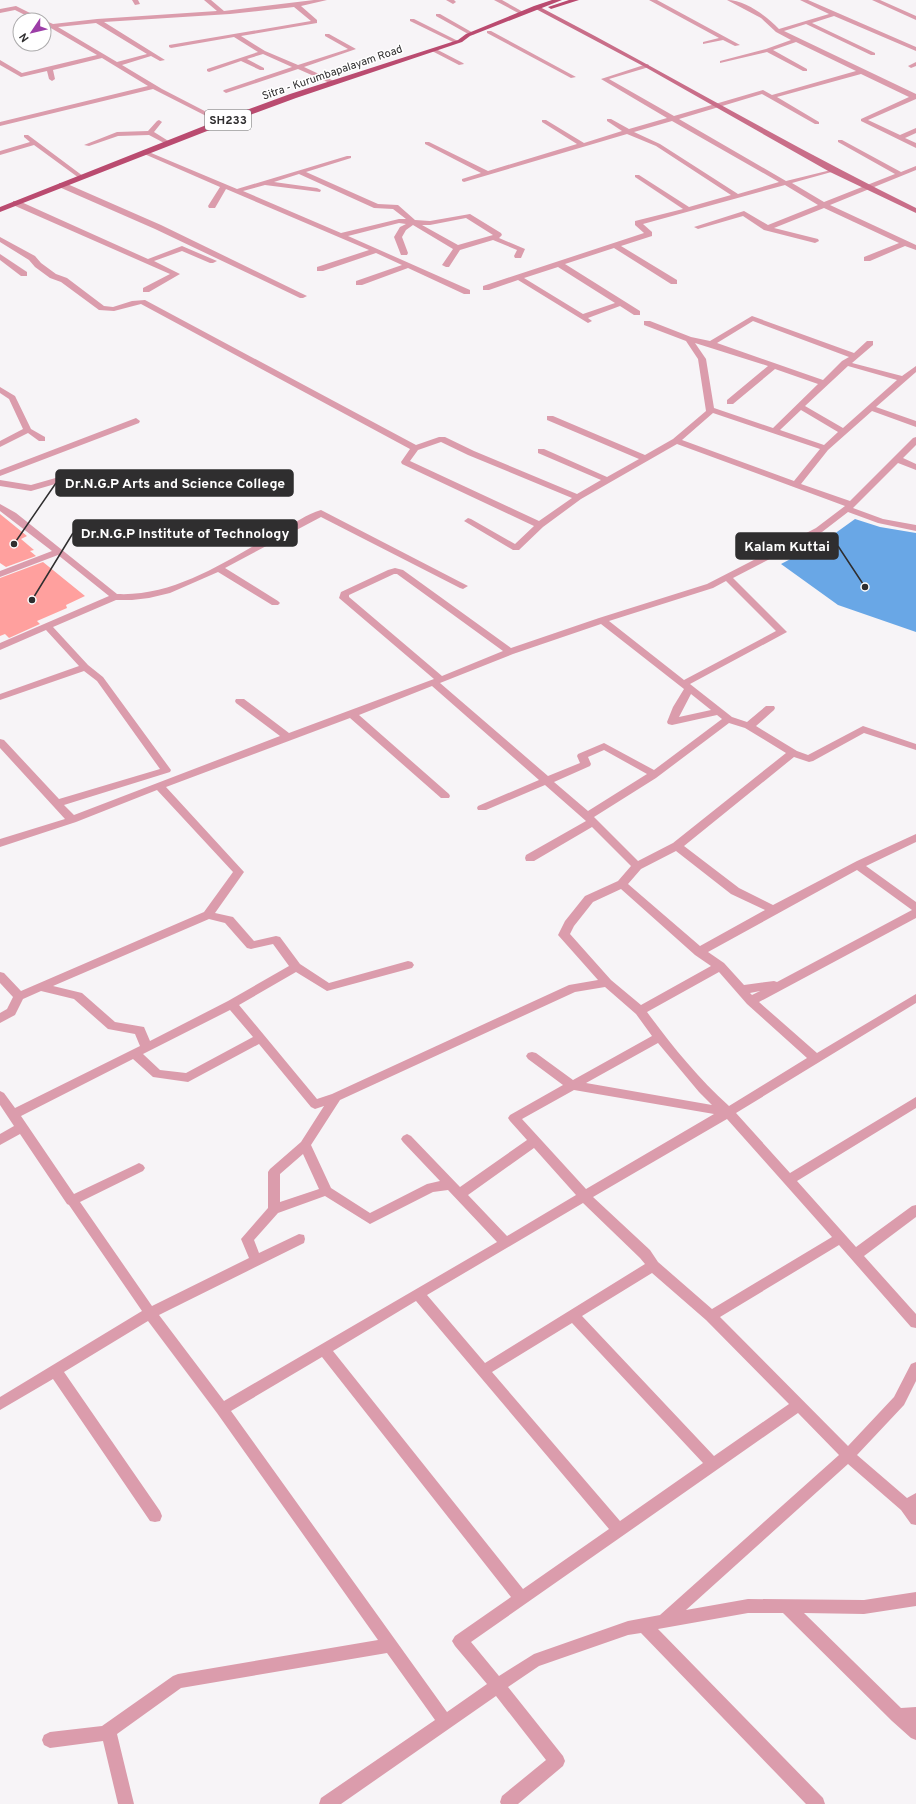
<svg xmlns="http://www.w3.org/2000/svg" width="916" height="1804" font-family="Overpass,sans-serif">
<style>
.water{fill:#69a7e6}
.building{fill:#ffa09e}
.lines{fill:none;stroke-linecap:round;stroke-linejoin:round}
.street{fill:#db9cac;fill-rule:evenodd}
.secondary{fill:#c96e89;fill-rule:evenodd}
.primary{fill:#ba4b70;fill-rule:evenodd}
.labels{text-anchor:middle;stroke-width:3;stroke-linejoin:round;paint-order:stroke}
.far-street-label{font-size:11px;fill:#2f2e2f;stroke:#fff}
.shield{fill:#fff;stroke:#6d6d6d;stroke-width:1}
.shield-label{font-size:12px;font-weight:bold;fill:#2f2e2f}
.leader{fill:none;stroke:#2f2e2f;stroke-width:1.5}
.callout-dot{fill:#2f2e2f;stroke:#fff;stroke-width:1.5}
.callout{fill:#2f2e2f;stroke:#2f2e2f;stroke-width:1.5}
.callout-label{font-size:14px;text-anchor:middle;font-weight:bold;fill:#fff}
</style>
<rect width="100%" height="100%" fill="#f7f4f7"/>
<path class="water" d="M 855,519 L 880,527 L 916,533 L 916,632 L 838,605 L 781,564 L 823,542 Z"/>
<path class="building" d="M 0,514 L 27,536 L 21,539 L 34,550 L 30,551 L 36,556 L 6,567 L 0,563 Z
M 43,562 L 85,596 L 66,605 L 67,608 L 37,621 L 40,624 L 9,638 L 5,634 L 0,636 L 0,578 Z"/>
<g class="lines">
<path class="street" d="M 132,0 L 138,0 L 140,4 L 135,5 Z
M 204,0 L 211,0 L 224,11 L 314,0 L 327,0 L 301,6 L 317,20 L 317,23 L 241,36 L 265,51 L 298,65 L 348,49 L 325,36 L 325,34 L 329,34 L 356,49 L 304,67 L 336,82 L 336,84 L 332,84 L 298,69 L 226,93 L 223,91 L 224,90 L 292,67 L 263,54 L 247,59 L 264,68 L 264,70 L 260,70 L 241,61 L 209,72 L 207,71 L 207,69 L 258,52 L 234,37 L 171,48 L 169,47 L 169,45 L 311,21 L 294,7 L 230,14 L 104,22 L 165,60 L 160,61 L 151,56 L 122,65 L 162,89 L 224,121 L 224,123 L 220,123 L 153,89 L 0,126 L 0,122 L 148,86 L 102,58 L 53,70 L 55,79 L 52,81 L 49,79 L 47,71 L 21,77 L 0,65 L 0,60 L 22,73 L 97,55 L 44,24 L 44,20 L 53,24 L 97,19 L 217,11 ZM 96,23 L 147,54 L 117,62 L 58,27 Z
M 446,0 L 454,0 L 456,2 L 453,4 Z
M 494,0 L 502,0 L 525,13 L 520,14 Z
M 649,0 L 657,0 L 740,45 L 735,46 L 723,40 L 703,44 L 703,42 L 719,38 Z
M 727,0 C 746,0 766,16 779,29 L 829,14 L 800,0 L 808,0 L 916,47 L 916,51 L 834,16 L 812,23 L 875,53 L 875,55 L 871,55 L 806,24 L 784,31 L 916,94 L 916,99 L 868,120 L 900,135 L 916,128 L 916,133 L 905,138 L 916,143 L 916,148 L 861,121 L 861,119 L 909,97 L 861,74 L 777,97 L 819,122 L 819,124 L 815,124 L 762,94 L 679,119 L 786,181 L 835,169 L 835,171 L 792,183 L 824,202 L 895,174 L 838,142 L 838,140 L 842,140 L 901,172 L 916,166 L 916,170 L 830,205 L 916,245 L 916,250 L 905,246 L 870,261 L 864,261 L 864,257 L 899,243 L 824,208 L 774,228 L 818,239 L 819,241 L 815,243 L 764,230 L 743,216 L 698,229 L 694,227 L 744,211 L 768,225 L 818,205 L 785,185 L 643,224 L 652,232 L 652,236 L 621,246 L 677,280 L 677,284 L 671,284 L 614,248 L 565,264 L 640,311 L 640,315 L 634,315 L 620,306 L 588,318 L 592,321 L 588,323 L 518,280 L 489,290 L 483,290 L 483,286 L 644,233 L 635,225 L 635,221 L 683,209 L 635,177 L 635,175 L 639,175 L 689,207 L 731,195 L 656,146 L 627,134 L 464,182 L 462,181 L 462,179 L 481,173 L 425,144 L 425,142 L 429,142 L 488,171 L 577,144 L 542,122 L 542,120 L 546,120 L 584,143 L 622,131 L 607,121 L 607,119 L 611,119 L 629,129 L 667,118 L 601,79 L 647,64 L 649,65 L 649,67 L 609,79 L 674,116 L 763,90 L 772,95 L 856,71 L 796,42 L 773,50 L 807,69 L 807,71 L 803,71 L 767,52 L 720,63 L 720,61 L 766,49 L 791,40 L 776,32 L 761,18 ZM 672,121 L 779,182 L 738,194 L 660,144 L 634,132 ZM 558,267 L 615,303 L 583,314 L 524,278 Z
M 872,0 L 880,0 L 916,16 L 916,20 Z
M 16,6 L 42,19 L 43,20 L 35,20 L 15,10 L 0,13 L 0,9 Z
M 436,14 L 440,14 L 475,34 L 470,35 L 436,16 Z
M 410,19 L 414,19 L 460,42 L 455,43 L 410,21 Z
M 487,31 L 491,31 L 576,77 L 571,78 L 487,33 Z
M 434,48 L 463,63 L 464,64 L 459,65 L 432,51 L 431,50 Z
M 916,62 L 916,66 L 911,68 L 908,66 Z
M 159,120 L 162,122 L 154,132 L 170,142 L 170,144 L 166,144 L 149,135 L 118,136 L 89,146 L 84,145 L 117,132 L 148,131 L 157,121 Z
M 24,135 L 28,135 L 83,176 L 83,178 L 79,178 L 34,145 L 0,155 L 0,151 L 30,142 L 24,137 Z
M 144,150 L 237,189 L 347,156 L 351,156 L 351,158 L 306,172 L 378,204 L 398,205 L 415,220 L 430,221 L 470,214 L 501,233 L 502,235 L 499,238 L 525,249 L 521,258 L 515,258 L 514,256 L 517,250 L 493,240 L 460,250 L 449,267 L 446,267 L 442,265 L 453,249 L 413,225 L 406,230 L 402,237 L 408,253 L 407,255 L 401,255 L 394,237 L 400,227 L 406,224 L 399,223 L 348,236 L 470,290 L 470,294 L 464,294 L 408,268 L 362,285 L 356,285 L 356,281 L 402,265 L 376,253 L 323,271 L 317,271 L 317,267 L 369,250 L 226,189 L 215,208 L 209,208 L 208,206 L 220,187 L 142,153 L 141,152 ZM 299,174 L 374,208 L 393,209 L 406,219 L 399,219 L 341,233 L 243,191 L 265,185 L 320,192 L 321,190 L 317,188 L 274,182 ZM 466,218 L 493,235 L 458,245 L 422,225 L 430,225 Z
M 59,183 L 65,183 L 161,225 L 307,296 L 303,298 L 300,298 L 155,229 L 59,187 Z
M 13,201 L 19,201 L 148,259 L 182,246 L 217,261 L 213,263 L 210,263 L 182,251 L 154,261 L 180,274 L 149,292 L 143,292 L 143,288 L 170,274 L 13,205 Z
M 0,237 L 35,256 L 41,263 L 56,274 L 67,278 L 104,306 L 113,307 L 132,301 L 145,300 L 416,445 L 439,437 L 445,437 L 474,451 L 577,494 L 601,480 L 538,453 L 538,449 L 544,449 L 607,477 L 639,459 L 547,420 L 547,416 L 553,416 L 645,455 L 673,439 L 706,411 L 698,359 L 686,341 L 644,325 L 644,321 L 650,321 L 691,337 L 710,341 L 752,316 L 854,353 L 867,341 L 873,341 L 873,345 L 852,363 L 902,376 L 916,366 L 916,372 L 876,407 L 916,421 L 916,427 L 872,411 L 828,450 L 801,484 L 850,501 L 913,438 L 916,437 L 916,445 L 903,458 L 916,464 L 916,470 L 898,463 L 853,508 L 883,519 L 916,525 L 916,531 L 878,523 L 848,512 L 822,532 L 733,578 L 787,632 L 690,684 L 732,717 L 747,722 L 766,706 L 774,706 L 775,708 L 774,710 L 756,726 L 797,751 L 808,755 L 863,726 L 916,744 L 916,750 L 864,733 L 813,761 L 809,762 L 794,757 L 684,846 L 739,888 L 773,905 L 857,861 L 916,834 L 916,842 L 866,866 L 916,902 L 916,918 L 759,1002 L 817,1053 L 916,994 L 916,1003 L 736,1113 L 790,1173 L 916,1097 L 916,1108 L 797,1181 L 856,1247 L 912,1206 L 916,1205 L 916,1217 L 864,1256 L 916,1314 L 916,1328 L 911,1327 L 839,1245 L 720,1317 L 848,1446 L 894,1397 L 911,1364 L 916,1362 L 916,1381 L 904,1405 L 857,1455 L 907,1498 L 916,1493 L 916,1525 L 911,1524 L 901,1510 L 848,1464 L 686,1610 L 748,1599 L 864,1600 L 916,1592 L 916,1606 L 864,1614 L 804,1613 L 901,1708 L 916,1707 L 916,1740 L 911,1738 L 892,1721 L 783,1613 L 748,1613 L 658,1629 L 823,1798 L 825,1804 L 806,1804 L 641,1633 L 628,1635 L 539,1666 L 508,1687 L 563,1756 L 565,1761 L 563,1766 L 518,1804 L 501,1804 L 500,1802 L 502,1796 L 546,1760 L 496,1696 L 341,1804 L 319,1804 L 321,1798 L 435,1720 L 387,1653 L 181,1688 L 117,1734 L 134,1804 L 118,1804 L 103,1741 L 50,1748 L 44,1745 L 42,1740 L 44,1735 L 50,1732 L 102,1726 L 173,1676 L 178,1674 L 378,1640 L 217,1413 L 148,1321 L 64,1372 L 160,1511 L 162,1516 L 160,1521 L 155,1522 L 150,1521 L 53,1379 L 0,1410 L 0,1397 L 142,1311 L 69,1205 L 67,1204 L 20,1134 L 0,1145 L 0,1134 L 14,1126 L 0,1105 L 0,1091 L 4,1093 L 15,1108 L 140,1046 L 135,1034 L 108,1029 L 74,999 L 41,991 L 23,999 L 15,1015 L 0,1023 L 0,1013 L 7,1009 L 13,997 L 0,983 L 0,972 L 4,973 L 21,991 L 204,912 L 233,872 L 157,790 L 76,822 L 0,847 L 0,839 L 65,819 L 0,748 L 0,739 L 4,740 L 59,799 L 160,769 L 97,681 L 84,671 L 0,700 L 0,694 L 79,666 L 46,630 L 0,650 L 0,643 L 109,596 L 58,555 L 0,577 L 0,571 L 52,551 L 0,511 L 0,504 L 16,513 L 117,594 C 177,597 230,558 280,531 C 293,524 307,514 321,510 L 468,586 L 463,589 L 460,588 L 321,517 L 225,568 L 278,601 L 280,603 L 278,605 L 272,605 L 218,572 L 170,593 L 149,598 L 132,600 L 116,600 L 53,627 L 88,665 L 103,677 L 171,770 L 170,772 L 64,805 L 74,815 L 280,736 L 236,703 L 235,701 L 236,699 L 244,699 L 289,733 L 434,679 L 339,598 L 341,592 L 388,570 L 395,568 L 403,570 L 511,648 L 599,618 L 707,584 L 816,528 L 845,506 L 677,444 L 581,499 L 543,527 L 519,550 L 513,550 L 464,521 L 468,518 L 471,519 L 515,544 L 534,526 L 402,464 L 401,462 L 410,449 L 141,304 L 114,311 L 99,310 L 61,282 L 50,278 L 35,267 L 29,260 L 0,242 ZM 753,321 L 849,357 L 842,361 L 823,380 L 717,343 ZM 695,343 L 768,366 L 727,400 L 727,404 L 733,404 L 775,369 L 818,384 L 773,428 L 714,408 L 706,359 ZM 848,366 L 897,380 L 843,428 L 805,406 ZM 801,410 L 838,432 L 824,445 L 780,430 ZM 713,413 L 820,449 L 794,481 L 682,440 ZM 441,442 L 468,455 L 572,498 L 539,521 L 410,461 L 418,450 ZM 394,574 L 397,574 L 503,651 L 442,676 L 349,597 L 349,595 ZM 726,581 L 776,631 L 684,680 L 609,621 L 713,588 ZM 601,624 L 684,689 L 673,707 L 667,722 L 668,724 L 672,725 L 717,715 L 722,719 L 654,770 L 604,743 L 578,754 L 577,756 L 580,763 L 548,776 L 440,683 L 513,654 ZM 432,686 L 539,780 L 478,806 L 477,808 L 478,810 L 486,810 L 545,785 L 586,821 L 526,855 L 525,858 L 526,861 L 534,861 L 592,827 L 631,866 L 618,881 L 585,896 L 565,921 L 558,935 L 598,980 L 569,985 L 332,1094 L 317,1099 L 239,1005 L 296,972 L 327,991 L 412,968 L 414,965 L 412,962 L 408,961 L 329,983 L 300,964 L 280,937 L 276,936 L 254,941 L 233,917 L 215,913 L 244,872 L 166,787 L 350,718 L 441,798 L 449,798 L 450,796 L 449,794 L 359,715 ZM 691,694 L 711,710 L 679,717 ZM 729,723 L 745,728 L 786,753 L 673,843 L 638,861 L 594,817 L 656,778 ZM 604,750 L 647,774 L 588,811 L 554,782 L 590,766 L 591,764 L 588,757 ZM 676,851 L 731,894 L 765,910 L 700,946 L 628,884 L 641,869 ZM 857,870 L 912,910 L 777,982 L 774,981 L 744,985 L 724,963 L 708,952 ZM 621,889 L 695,955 L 711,966 L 641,1005 L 611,980 L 570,934 L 574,926 L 593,902 ZM 209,919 L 225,923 L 247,948 L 251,949 L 273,944 L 289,966 L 228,1001 L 150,1041 L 144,1027 L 115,1022 L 82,993 L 53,986 ZM 719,972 L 747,1004 L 807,1058 L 729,1106 C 698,1078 672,1046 647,1012 ZM 605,987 L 636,1014 L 652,1036 L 573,1080 L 536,1053 L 532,1052 L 528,1053 L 526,1056 L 528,1059 L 563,1085 L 510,1115 L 508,1118 L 510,1121 L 527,1140 L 460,1187 L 411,1136 L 407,1134 L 403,1136 L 401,1139 L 403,1142 L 440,1181 L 427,1184 L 370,1213 L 331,1188 L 311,1145 L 340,1100 L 575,992 ZM 760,991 L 752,995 L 750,993 ZM 230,1010 L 253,1037 L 186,1073 L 160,1070 L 143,1054 ZM 658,1043 L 699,1092 L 712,1105 L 586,1083 ZM 259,1044 L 311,1107 L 315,1109 L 324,1106 L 301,1142 L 270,1169 L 268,1172 L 268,1208 L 241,1239 L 249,1258 L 152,1306 L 80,1202 L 143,1171 L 145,1168 L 143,1165 L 139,1163 L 135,1165 L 74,1194 L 21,1116 L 133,1059 L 153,1077 L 188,1082 ZM 574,1090 L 714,1114 L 586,1189 L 522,1119 ZM 727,1119 L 832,1237 L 712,1309 L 658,1262 L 650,1250 L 593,1197 ZM 534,1148 L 576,1195 L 507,1236 L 468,1195 ZM 303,1154 L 319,1189 L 280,1202 L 280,1174 ZM 448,1190 L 497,1242 L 224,1401 L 159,1315 L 304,1243 L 305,1239 L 304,1235 L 299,1234 L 259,1253 L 254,1240 L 278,1213 L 325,1196 L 370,1224 L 433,1192 ZM 583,1203 L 640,1258 L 645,1264 L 485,1363 L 427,1295 ZM 652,1273 L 706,1320 L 789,1404 L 714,1456 L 582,1316 ZM 416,1301 L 609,1529 L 523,1589 L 333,1351 ZM 572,1323 L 703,1463 L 620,1521 L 492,1372 ZM 322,1357 L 511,1597 L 455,1636 L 452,1641 L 455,1646 L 487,1684 L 447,1712 L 231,1411 ZM 798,1413 L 839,1455 L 660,1615 L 628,1621 L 534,1654 L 499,1676 L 471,1642 Z
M 0,254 L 27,272 L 27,276 L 21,276 L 0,260 Z
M 0,387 L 15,396 L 31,429 L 45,437 L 45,441 L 39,441 L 28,433 L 0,447 L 0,441 L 23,429 L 9,399 L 0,393 Z
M 136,418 L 140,421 L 139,423 L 0,476 L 0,470 Z
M 73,473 L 76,474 L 77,476 L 76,478 L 31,491 L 0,486 L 0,480 L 31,485 Z"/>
<path class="secondary" d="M 534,6 L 538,6 C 665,72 788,145 916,208 L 916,213 L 830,172 L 645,67 L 534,8 Z"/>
<path class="primary" d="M 552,0 L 562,0 L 470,36 L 462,42 L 296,98 L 225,124 L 0,212 L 0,207 L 219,120 L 290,94 L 458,40 L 466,34 L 534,6 Z
M 569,0 L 579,0 L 551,9 L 548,7 Z"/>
</g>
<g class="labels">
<g class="far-street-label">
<text transform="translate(332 72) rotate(-19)" y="4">Sitra - Kurumbapalayam Road</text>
</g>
<rect class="shield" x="205" y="110" width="46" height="20" rx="3"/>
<g class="shield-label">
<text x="228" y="124">SH233</text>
</g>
</g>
<path class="leader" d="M14 544L56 483M32 600L73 533M865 587L838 546"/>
<g class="callout-dot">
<circle cx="14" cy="544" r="4"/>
<circle cx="32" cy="600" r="4"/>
<circle cx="865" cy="587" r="4"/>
</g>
<g class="callout">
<rect x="56" y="470" width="237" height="26" rx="4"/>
<rect x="73" y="520" width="224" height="26" rx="4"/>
<rect x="736" y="533" width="102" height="26" rx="4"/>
</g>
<g class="callout-label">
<text x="175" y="488">Dr.N.G.P Arts and Science College</text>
<text x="185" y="538">Dr.N.G.P Institute of Technology</text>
<text x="787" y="551">Kalam Kuttai</text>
</g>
<g transform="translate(32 32) rotate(235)"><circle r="19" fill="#ffffff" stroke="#acabac"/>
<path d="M0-3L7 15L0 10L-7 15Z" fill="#9c3ea7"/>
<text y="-6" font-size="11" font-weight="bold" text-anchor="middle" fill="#2f2e2f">N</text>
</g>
</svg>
